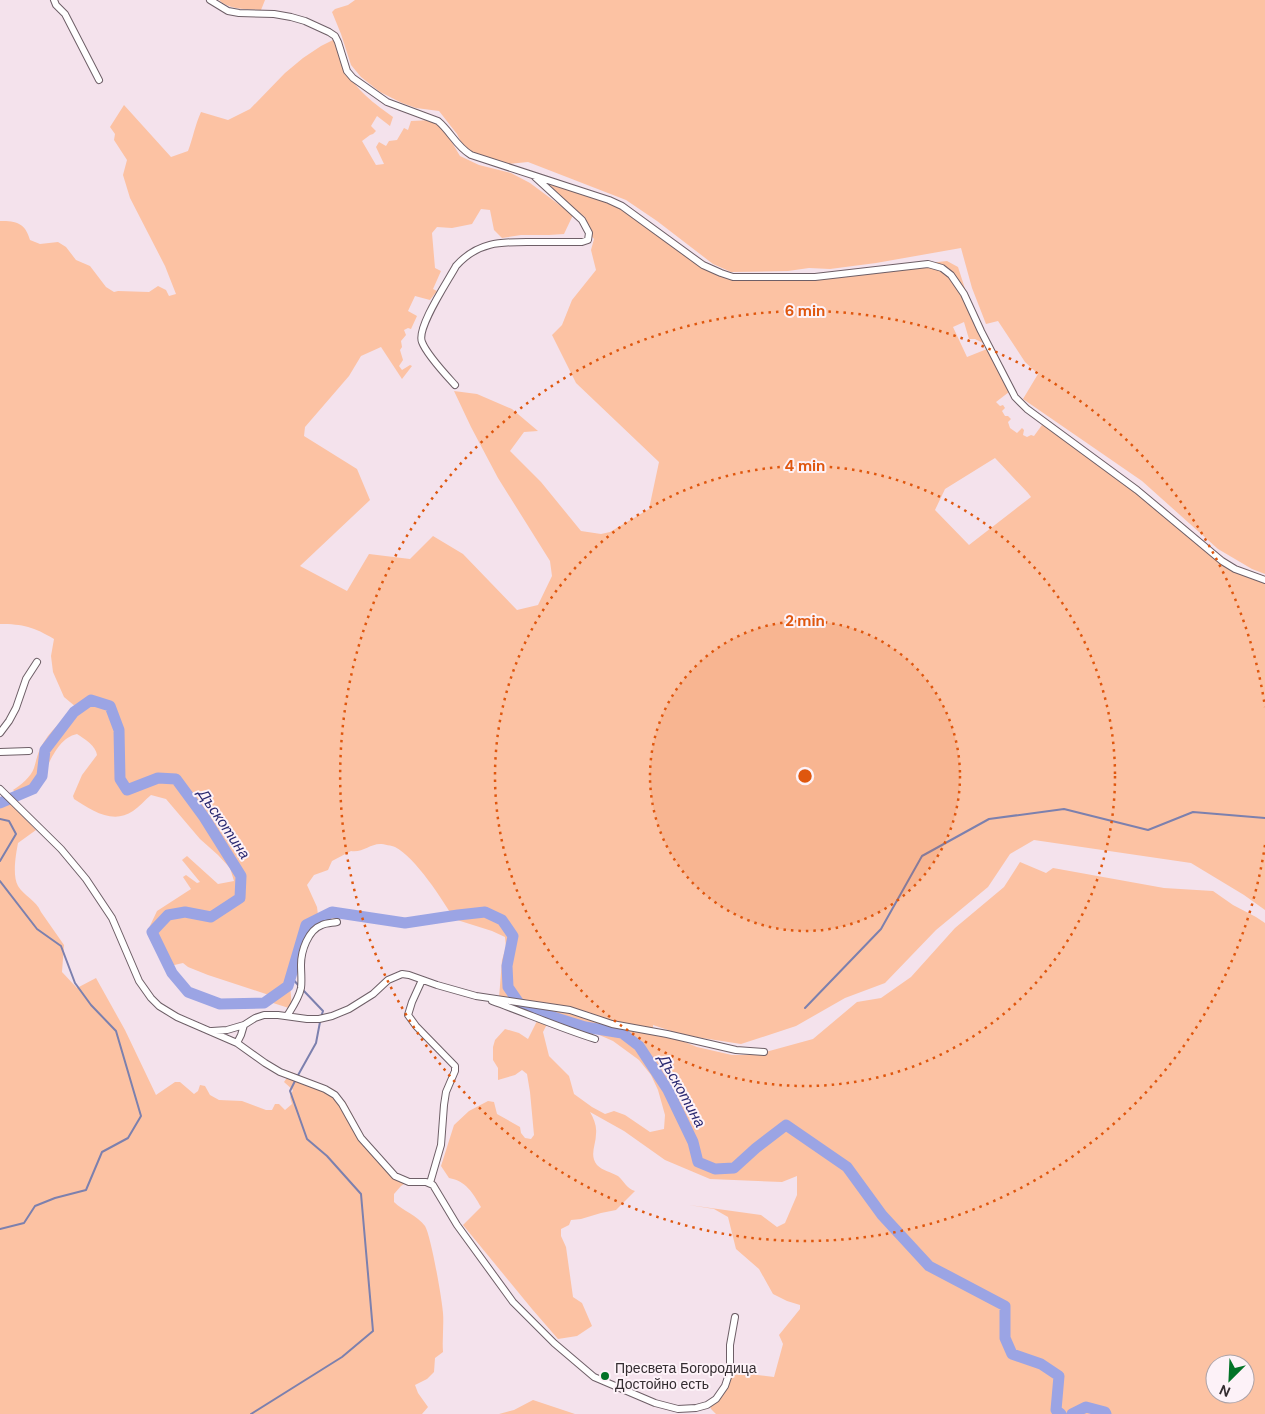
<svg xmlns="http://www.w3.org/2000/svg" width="1265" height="1414" font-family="'DM Sans',sans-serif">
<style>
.green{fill:#fcc2a3;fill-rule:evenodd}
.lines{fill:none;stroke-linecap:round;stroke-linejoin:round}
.stream{stroke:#7c80ae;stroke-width:2}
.river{stroke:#9ba4e4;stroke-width:11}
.minor-casing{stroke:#6e5f67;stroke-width:8}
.minor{stroke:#fff;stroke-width:6}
.ring{fill:none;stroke:#df570e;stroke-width:2.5;stroke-dasharray:2.5 5}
.poi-dot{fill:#027327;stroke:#fdf2f8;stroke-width:2}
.labels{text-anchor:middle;stroke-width:4;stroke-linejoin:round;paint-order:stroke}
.poi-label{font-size:14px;fill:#342d31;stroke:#fdf2f8;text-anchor:start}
.water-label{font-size:15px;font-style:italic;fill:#27266f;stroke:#fdf2f8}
.centre{fill:#df570e;stroke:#fdf2f8;stroke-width:2.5}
.ring-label{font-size:15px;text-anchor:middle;font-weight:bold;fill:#df570e;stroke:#fdf2f8;stroke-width:4;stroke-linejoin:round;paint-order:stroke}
</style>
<rect width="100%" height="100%" fill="#f4e2ec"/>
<path class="green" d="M 219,0 L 265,0 L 261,10 C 249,9 228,10 219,0 Z
M 355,0 L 1265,0 L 1265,574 L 1252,569 L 1218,549 L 1142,481 L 1023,399 L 1038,374 L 1025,362 L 998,321 L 986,324 L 972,288 L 961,248 L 876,263 L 830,269 L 809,268 L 788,271 L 731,272 L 713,264 L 657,221 L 626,200 L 528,162 L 507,164 L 484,158 L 464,148 L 457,134 L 439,111 L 416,108 L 402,103 L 380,92 L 361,77 L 351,65 L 341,34 L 332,12 L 335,9 L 348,5 Z
M 337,38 C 340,48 342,59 346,69 C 355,90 375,104 393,117 L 390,126 L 377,116 L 371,126 L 376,131 L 373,134 L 370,135 L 362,141 L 376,165 L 384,164 L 376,147 L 379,142 L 386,146 L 389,141 L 397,140 L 404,128 L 408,130 L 411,121 L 432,120 L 441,124 L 460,156 L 479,165 L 511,173 L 530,183 L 573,215 L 564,234 L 549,235 L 521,235 L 502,238 L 494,230 L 490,210 L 481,209 L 472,224 L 452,228 L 437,227 L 432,233 L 435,268 L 441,271 L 433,289 L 437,291 L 430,300 L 415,296 L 408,311 L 417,316 L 411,329 L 408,328 L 404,330 L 406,335 L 401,341 L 402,347 L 400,350 L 403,360 L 399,366 L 402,370 L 410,365 L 412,366 L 402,379 L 381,347 L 361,356 L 349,376 L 305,427 L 304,436 L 357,469 L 370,500 L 300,566 L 347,591 L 369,554 L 410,559 L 433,536 L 463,554 L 517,610 L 538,605 L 552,576 L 550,561 L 498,478 L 471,427 L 454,391 L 477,394 L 512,409 L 538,431 L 524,432 L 510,451 L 541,482 L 581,531 L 601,534 L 610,532 L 649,509 L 659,462 L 576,383 L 552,335 L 562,325 L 572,300 L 596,270 L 591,250 L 594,239 L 590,234 L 585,217 L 564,201 L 534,181 L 597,195 L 618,203 L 698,263 L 715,274 L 733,280 L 774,280 L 947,261 L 958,267 L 978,329 L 985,344 L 975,339 L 969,339 L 964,322 L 953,327 L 967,357 L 987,349 L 1009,392 L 996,402 L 1000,406 L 1003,405 L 1005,408 L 1002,411 L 1005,416 L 1008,416 L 1011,419 L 1008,422 L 1010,428 L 1017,433 L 1022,428 L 1024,430 L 1023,435 L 1027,437 L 1031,435 L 1034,436 L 1042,425 L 1051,428 L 1112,469 L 1238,571 L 1265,583 L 1265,910 L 1244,895 L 1191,863 L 1034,840 L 1010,854 L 988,887 L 936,930 L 885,983 L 845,998 L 796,1026 L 741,1044 L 683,1035 L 653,1025 L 653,1029 L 697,1047 L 732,1055 L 755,1055 L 813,1039 L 857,1002 L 881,998 L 911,977 L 955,928 L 1004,887 L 1020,862 L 1046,873 L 1053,868 L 1164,888 L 1213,891 L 1233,905 L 1256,917 L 1265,923 L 1265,1414 L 716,1414 L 711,1409 L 710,1404 L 721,1392 L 731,1370 L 738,1369 L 757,1375 L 774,1377 L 783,1344 L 779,1335 L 800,1309 L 800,1305 L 787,1301 L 773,1294 L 759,1269 L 736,1249 L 728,1217 L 714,1209 L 689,1205 L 761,1215 L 777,1227 L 785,1223 L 797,1195 L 797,1176 L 782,1182 L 710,1179 L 665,1160 L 624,1131 L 590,1112 C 594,1119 597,1126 596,1134 C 596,1145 589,1155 597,1165 C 603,1171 611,1172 618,1176 C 624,1181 627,1189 635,1191 L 616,1210 L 601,1213 L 581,1219 L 571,1220 L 569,1225 L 561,1229 L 561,1236 L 566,1247 L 573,1297 L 582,1303 L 592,1326 L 577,1336 L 558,1339 L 532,1309 L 463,1225 L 481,1207 C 473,1193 466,1181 449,1178 L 441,1166 L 454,1125 L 469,1111 L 488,1101 L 494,1102 L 497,1114 L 520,1127 L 521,1133 L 525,1138 L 531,1139 L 534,1135 L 530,1092 L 527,1074 L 522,1070 L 515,1075 L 498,1080 L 498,1068 L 493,1060 L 493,1047 L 495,1040 L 505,1029 L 519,1033 L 528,1039 L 538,1019 L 547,1021 L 543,1014 L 499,998 L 502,960 L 506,947 L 505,937 L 492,931 L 454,919 C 443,900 415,857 395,847 C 392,846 384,844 380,844 C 370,844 362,853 351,851 L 332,861 L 328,870 L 314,875 L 307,885 L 317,907 L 318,915 L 306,926 L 297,969 L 290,984 L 292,1009 L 273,1003 L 272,996 L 208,975 L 188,967 L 183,963 L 170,966 L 163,962 L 148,930 L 157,911 L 191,889 L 183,877 L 186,875 L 197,883 L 200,882 L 182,860 L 187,856 L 218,884 L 234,881 L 230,868 L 218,855 L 200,839 L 166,799 L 151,795 C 145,800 139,807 133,811 C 113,825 91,810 74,799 L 73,796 L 82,775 L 97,755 C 96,746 85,739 77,734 C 48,740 47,789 22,798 L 13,790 C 21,785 31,777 34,768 C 36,762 37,755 40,749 C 49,731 63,717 82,712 L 64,697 L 53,672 L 51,656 L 54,639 C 34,627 23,624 0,624 L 0,221 C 17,221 25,223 30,240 L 40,244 L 58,242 L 66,247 L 76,260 L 90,266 L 106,287 L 114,292 L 118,291 L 149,292 L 158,286 L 166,290 L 169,296 L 176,294 L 165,266 L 130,198 L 123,175 L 127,160 L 114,140 L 115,134 L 110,127 L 124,105 L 171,157 L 188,151 C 193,138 195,125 201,112 L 228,120 L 250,109 L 285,73 L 303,58 L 321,46 ZM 995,458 L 1028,493 L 1031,497 L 969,545 L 935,510 L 945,489 ZM 548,1022 L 583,1033 L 597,1034 L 613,1041 L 639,1060 L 651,1075 L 658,1090 L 665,1115 L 664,1129 L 650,1132 L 625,1115 L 614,1111 L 605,1114 L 592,1107 L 574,1094 L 569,1076 L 549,1056 L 543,1032 ZM 1215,1364 L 1245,1364 L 1245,1394 L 1215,1394 Z
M 3,796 L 36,830 L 18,843 C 16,854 12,875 18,886 C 24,896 36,900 41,912 L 64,945 L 62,972 L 77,988 L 96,978 L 125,1030 L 156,1095 L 175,1082 L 180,1082 L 194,1094 L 198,1091 L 200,1085 L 205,1086 L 210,1095 L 219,1100 L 242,1101 L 266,1110 L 272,1110 L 275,1104 L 279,1104 L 285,1110 L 292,1104 L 290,1097 L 293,1090 L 284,1082 L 291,1072 L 333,1089 L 346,1103 L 366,1140 L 390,1174 L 407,1182 L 401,1186 L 394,1194 L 394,1202 C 403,1211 417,1215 425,1226 C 431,1236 442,1299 443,1313 C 444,1326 442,1339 443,1352 L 435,1358 L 434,1372 L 427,1379 L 415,1385 L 418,1393 L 428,1407 L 422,1414 L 0,1414 L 0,797 Z
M 533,1400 L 575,1414 L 499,1414 L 514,1410 Z"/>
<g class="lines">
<path class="stream" d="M 0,819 L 9,821 L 16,834 L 0,861
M 0,881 L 37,929 L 61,946 L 75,983 L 91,1005 L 116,1031 L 141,1116 L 128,1138 L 102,1152 L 86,1190 L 55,1198 L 35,1206 L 24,1223 L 0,1229
M 291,977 L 299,986
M 303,990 L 323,1011 L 321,1017
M 805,1008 L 881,929 L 922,856 L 989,819 L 1064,809 L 1148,830 L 1193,812 L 1265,818
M 297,1077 L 316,1043 L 320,1022
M 251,1414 L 342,1357 L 373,1331 L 361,1194 L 327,1156 L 307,1139 L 290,1091 L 295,1081"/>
<path class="river" d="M 0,803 L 33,789 L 42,776 L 45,750 L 74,712 L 91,700 L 110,706 L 119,730 L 120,779 L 127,790 L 158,778 L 176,779 L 204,817 L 241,876 L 240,898 L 211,917 L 185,912 L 168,915 L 152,932 L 172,973 L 188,992 L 220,1004 L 264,1003 L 288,986 L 306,925 L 332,912 L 405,923 L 458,915 L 485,912 L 502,920 L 513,936 L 507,966 L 508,987 L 519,1003 L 537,1012 L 585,1027 L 622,1033 L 639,1046 L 668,1090 L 693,1142 L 698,1162 L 715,1169 L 734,1168 L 756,1148 L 786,1125 L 847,1167 L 882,1215 L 929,1266 L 1005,1306 L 1005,1338 L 1012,1354 L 1041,1364 L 1059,1376 L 1056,1410 L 1061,1414
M 1072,1414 L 1086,1407 L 1105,1412 L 1106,1414"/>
<defs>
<path id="minor" d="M 54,0 L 56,5 L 65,14 L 99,80
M 210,0 L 228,11 L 239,13 L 274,14 L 291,17 L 305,21 L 329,32 L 335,36 L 338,42 L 347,71 L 353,78 L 387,102 L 438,121 C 451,132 456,146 471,155 L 609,200 L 622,206 L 703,265 L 721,273 L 733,277 L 815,277 L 928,264 L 942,268 L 951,275 L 964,294 L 981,331 L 1015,397 L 1027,409 L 1137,490 L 1222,561 L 1235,569 L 1265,580
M 455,385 C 445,374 427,355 422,342 C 416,328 448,281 456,266 C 479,240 504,242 535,242 C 551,242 567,242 582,242 L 588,240 L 589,233 L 582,220 L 535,177
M 0,733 L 9,721 L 16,708 L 26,679 L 37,662
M 0,752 L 29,751
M 0,789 L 61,849 L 86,879 L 112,918 L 139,981 L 151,998 L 159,1006 L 177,1017 L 237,1043 L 265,1063 L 280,1072 L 325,1089 L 335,1095 L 342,1104 L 361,1138 L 395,1176 L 409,1182 L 426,1182 L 433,1185 L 457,1225 L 513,1302 L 554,1343 L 594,1377 L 655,1403 L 678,1409 L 696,1408 L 707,1405 L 716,1399 L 725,1386 L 730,1371 L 730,1345 L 735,1317
M 422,980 L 412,1002 L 408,1015 L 416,1026 L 455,1066 L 455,1071 L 446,1092 L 444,1105 L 441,1145 L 430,1183
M 492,1001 C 526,1013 560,1028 595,1039
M 287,1016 C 292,1008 299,998 301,988 C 302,981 301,972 301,965 C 301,951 308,930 322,925 C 326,923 332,923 337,922
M 212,1031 L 227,1030 L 244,1025 L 255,1018 L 264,1015 L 278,1015 L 307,1019 L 319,1019 L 332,1016 L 349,1009 L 373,994 L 388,980 L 402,974 L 409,975 L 437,985 L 476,996 L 570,1010 L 612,1024 L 667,1034 L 736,1050 L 764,1052
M 237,1043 L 241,1035 L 244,1025"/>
</defs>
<use href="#minor" class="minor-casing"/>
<use href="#minor" class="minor"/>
</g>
<circle cx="805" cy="776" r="155" fill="#df570e" fill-opacity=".12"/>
<g class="ring">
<circle cx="805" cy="776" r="155"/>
<circle cx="805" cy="776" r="310"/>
<path d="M1265 845A465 465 0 1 1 1265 707"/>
</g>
<circle class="poi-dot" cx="605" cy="1376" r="5"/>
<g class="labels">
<g class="poi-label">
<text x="615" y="1373">Пресвета Богородица<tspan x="615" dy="16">Достойно есть</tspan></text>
</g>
<g class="water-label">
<text transform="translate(224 824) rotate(56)" y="5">Дъскотина</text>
<text transform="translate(682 1091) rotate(61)" y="5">Дъскотина</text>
</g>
</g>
<circle cx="805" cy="776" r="8" class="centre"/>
<g class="ring-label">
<text x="805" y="316">6 min</text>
<text x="805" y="471">4 min</text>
<text x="805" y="626">2 min</text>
</g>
<g transform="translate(1230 1379) rotate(204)"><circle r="24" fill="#fdf2f8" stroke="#ada3a8"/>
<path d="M0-4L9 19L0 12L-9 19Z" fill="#027327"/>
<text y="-8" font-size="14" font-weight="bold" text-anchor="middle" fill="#342d31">N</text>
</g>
</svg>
